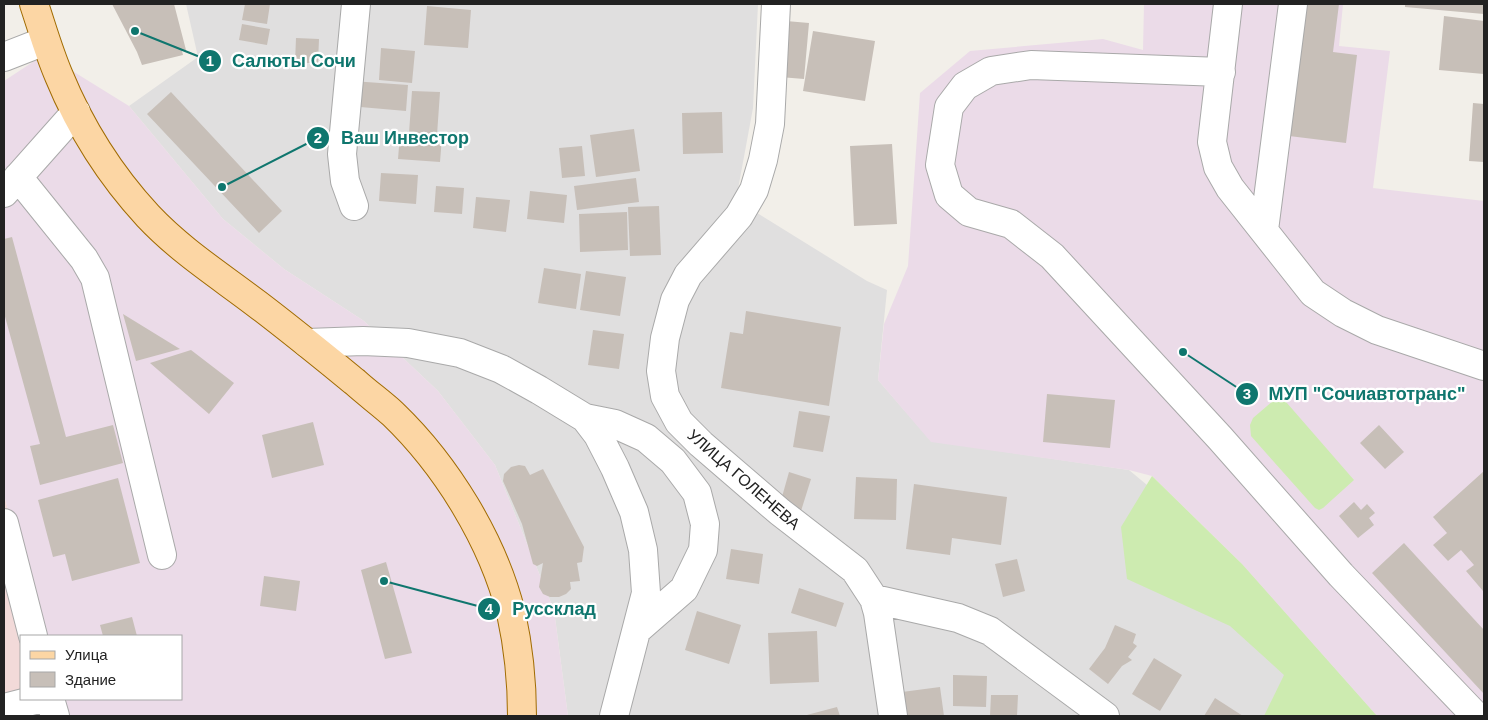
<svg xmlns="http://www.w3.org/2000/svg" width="1488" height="720" font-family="Helvetica,sans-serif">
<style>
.residential{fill:#e0dfdf}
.commercial{fill:#f2dad9}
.industrial{fill:#ebdbe8}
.grass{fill:#cdebb0}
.building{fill:#c7bfb8}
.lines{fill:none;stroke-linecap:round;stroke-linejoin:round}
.minor-casing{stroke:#a9a9a9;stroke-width:30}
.major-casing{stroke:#a06b00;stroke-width:30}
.minor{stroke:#fff;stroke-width:28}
.major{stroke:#fcd6a4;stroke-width:28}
.labels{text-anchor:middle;stroke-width:4.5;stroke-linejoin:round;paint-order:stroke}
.street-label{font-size:16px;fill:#222;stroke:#fff}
.leader{fill:none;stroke:#0f766e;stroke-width:2}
.callout-dot{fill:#0f766e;stroke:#fff;stroke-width:2}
.mark-label{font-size:15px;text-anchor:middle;font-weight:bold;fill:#fff}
.callout-label{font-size:18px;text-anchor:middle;font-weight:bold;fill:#0f766e;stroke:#fff;stroke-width:4.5;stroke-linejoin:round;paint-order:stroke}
</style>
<rect width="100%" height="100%" fill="#f2efe9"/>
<path class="residential" d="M 186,4 L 758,4 L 753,108 L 736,200 L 867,281 L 887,290 L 878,380 L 931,441 L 1129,470 L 1242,564 L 1377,716 L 568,716 L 554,610 L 495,465 L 438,391 L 364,321 L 284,269 L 223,219 L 129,106 L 198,57 Z"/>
<path class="commercial" d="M 4,495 L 43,636 L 21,636 L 21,699 L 66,716 L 4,716 Z"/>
<path class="industrial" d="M 1144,4 L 1343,4 L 1339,46 L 1390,51 L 1373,188 L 1484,201 L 1484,716 L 1377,716 L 1242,564 L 1152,476 L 1129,470 L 931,442 L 878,380 L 884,324 L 908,266 L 920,93 L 970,51 L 1103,39 L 1143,50 Z
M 45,54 L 129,106 L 223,219 L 284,269 L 364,321 L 438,391 L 495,465 L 554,610 L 568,716 L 66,716 L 61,699 L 181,699 L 181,636 L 43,636 L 4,495 L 4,81 Z"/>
<path class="grass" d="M 1280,395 L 1354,480 L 1323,508 L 1319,510 L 1315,508 L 1251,436 L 1250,425 L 1253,418 Z
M 1152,476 L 1242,564 L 1377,716 L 1264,716 L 1284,675 L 1230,626 L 1127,579 L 1121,527 Z"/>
<path class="building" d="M 112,4 L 174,4 L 186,50 L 182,51 L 183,55 L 142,65 L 137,52 Z
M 245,4 L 270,4 L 267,24 L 242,20 Z
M 1289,4 L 1339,4 L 1333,52 L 1357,55 L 1346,143 L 1273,134 Z
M 1405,4 L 1484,4 L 1484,14 L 1405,7 Z
M 427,6 L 471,10 L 468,48 L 424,45 Z
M 1444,16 L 1484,21 L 1484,74 L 1439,70 Z
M 786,21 L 809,23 L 804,79 L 780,77 Z
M 242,24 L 270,29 L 267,45 L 239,40 Z
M 813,31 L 875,41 L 865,101 L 803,91 Z
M 296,38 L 319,39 L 318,63 L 295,63 Z
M 381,48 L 415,51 L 412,83 L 379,80 Z
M 352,81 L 408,85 L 406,111 L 349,106 Z
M 412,91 L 440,92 L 437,135 L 409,133 Z
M 171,92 L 282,211 L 259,233 L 147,114 Z
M 1473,103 L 1484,104 L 1484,162 L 1469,161 Z
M 722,112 L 723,153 L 683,154 L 682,113 Z
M 634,129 L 640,171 L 596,177 L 590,135 Z
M 400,134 L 442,137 L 440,162 L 398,159 Z
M 892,144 L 897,224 L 854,226 L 850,146 Z
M 582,146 L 585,176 L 562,178 L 559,148 Z
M 381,173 L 418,175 L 416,204 L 379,201 Z
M 636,178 L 639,202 L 577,210 L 574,186 Z
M 436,186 L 464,188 L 462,214 L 434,212 Z
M 530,191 L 567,195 L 564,223 L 527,219 Z
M 476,197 L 510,200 L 506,232 L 473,228 Z
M 659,206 L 661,255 L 630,256 L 628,207 Z
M 627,212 L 628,250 L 580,252 L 579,214 Z
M 12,237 L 66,437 L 113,425 L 123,463 L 40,485 L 30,446 L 40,444 L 4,313 L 4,239 Z
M 544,268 L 581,274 L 576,309 L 538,303 Z
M 586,271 L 626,277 L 620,316 L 580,310 Z
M 746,311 L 841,327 L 829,406 L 721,388 L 730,332 L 743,334 Z
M 123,314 L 180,349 L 136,361 Z
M 593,330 L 624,334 L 619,369 L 588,365 Z
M 191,350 L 234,383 L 209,414 L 150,363 Z
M 1047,394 L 1115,400 L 1110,448 L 1043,442 Z
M 799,411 L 830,416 L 823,452 L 793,447 Z
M 313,422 L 324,465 L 272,478 L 262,435 Z
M 1379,425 L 1404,452 L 1385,469 L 1360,443 Z
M 519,465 L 525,466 L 530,475 L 543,469 L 584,547 L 582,562 L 577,563 L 580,581 L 570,582 L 571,589 L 566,594 L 559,597 L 550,597 L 543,594 L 539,587 L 543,563 L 537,566 L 533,564 L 522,524 L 503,481 L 504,474 L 511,467 Z
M 1484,471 L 1484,589 L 1483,591 L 1466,571 L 1474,565 L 1461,550 L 1448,561 L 1433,545 L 1447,533 L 1433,517 Z
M 789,472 L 811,479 L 801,511 L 780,504 Z
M 856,477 L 897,479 L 896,520 L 854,519 Z
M 118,478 L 140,563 L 72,581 L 65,554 L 53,557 L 38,500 Z
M 914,484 L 1007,497 L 1001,545 L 952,538 L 950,555 L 906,549 Z
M 1354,502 L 1361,510 L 1367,504 L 1375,513 L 1369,518 L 1374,525 L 1358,538 L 1339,516 Z
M 1404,543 L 1484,630 L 1484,694 L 1372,573 Z
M 731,549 L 763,554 L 759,584 L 726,579 Z
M 1017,559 L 1025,591 L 1003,597 L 995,564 Z
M 386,562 L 412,653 L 385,659 L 361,570 Z
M 264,576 L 300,581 L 296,611 L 260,606 Z
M 799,588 L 844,603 L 836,627 L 791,613 Z
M 697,611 L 741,625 L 729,664 L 685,650 Z
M 132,617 L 137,636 L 103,636 L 100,625 Z
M 1115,625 L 1136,634 L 1133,643 L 1137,646 L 1128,657 L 1132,660 L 1122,666 L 1108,684 L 1089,669 L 1105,648 Z
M 817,631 L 819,682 L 770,684 L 768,633 Z
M 1154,658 L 1182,675 L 1160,711 L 1132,694 Z
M 953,675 L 987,676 L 986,707 L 953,706 Z
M 940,687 L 944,716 L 906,716 L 902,692 Z
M 991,695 L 1018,695 L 1017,716 L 990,716 Z
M 1215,698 L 1243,716 L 1204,716 Z
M 837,707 L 840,716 L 803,716 Z"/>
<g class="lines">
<defs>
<path id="minor" d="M 776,4 L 770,124 L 763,160 L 754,190 L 739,216 L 688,275 L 675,300 L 665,338 L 661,371 L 665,396 L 679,422 L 701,444 L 780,512 L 855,570 L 874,599 L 878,613 L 893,716
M 1228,4 L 1212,142 L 1218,167 L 1230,188 L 1313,293 L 1343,313 L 1377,330 L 1484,366
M 4,57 L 45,41
M 1221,72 L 1031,65 L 991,71 L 965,86 L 949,107 L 940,165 L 949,195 L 969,212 L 1011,224 L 1052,256 L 1220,438 L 1341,575 L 1476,716
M 18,177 L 84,259 L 95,278 L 162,555
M 4,193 L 76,112
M 354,206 L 345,181 L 342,154 L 356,4
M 1264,230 L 1293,4
M 307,343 L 363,341 L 408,343 L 460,353 L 501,369 L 539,390 L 585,418 L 598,435 L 615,468 L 634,512 L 643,550 L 646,593 L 614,716
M 585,418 L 615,424 L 646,438 L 673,461 L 697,493 L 705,524 L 703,550 L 684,589 L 637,630
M 4,523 L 33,636
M 874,599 L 958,618 L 990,631 L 1105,716
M 50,699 L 55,716
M 4,708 L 39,699"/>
<path id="major" d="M 34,4 C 42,28 49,53 59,76 C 80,127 111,176 148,216 C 181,251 219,275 257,304 C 290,329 323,356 355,382 C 367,393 381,403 393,414 C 447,466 493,541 511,613 C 518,645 522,684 522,716"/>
</defs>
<use href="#minor" class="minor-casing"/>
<use href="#major" class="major-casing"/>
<use href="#minor" class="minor"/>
<use href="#major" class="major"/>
</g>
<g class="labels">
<g class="street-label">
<text transform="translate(744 479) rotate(41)" y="6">УЛИЦА ГОЛЕНЕВА</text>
</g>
</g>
<path class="leader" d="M135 31L210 61M222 187L318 138M1183 352L1247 394M384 581L489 609"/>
<g class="callout-dot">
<circle cx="135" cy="31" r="5"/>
<circle cx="222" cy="187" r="5"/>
<circle cx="1183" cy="352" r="5"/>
<circle cx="384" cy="581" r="5"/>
<circle cx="210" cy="61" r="12"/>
<circle cx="318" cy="138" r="12"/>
<circle cx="1247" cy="394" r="12"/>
<circle cx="489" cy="609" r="12"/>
</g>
<g class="mark-label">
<text x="210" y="66">1</text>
<text x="318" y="143">2</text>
<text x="1247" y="399">3</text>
<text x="489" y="614">4</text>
</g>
<g class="callout-label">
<text x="294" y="67">Салюты Сочи</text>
<text x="405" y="144">Ваш Инвестор</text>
<text x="1367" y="400">МУП "Сочиавтотранс"</text>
<text x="554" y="615">Руссклад</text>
</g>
<rect width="1488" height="720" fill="none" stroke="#222222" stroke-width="10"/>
<rect x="20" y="635" width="162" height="65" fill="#ffffff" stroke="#a7a7a7"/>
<rect x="30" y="651" width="25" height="8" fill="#fcd6a4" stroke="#a7a7a7"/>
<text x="65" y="660" font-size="15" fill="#222222">Улица</text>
<rect x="30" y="672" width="25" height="15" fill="#c7bfb8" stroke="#a7a7a7"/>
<text x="65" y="685" font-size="15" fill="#222222">Здание</text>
</svg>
